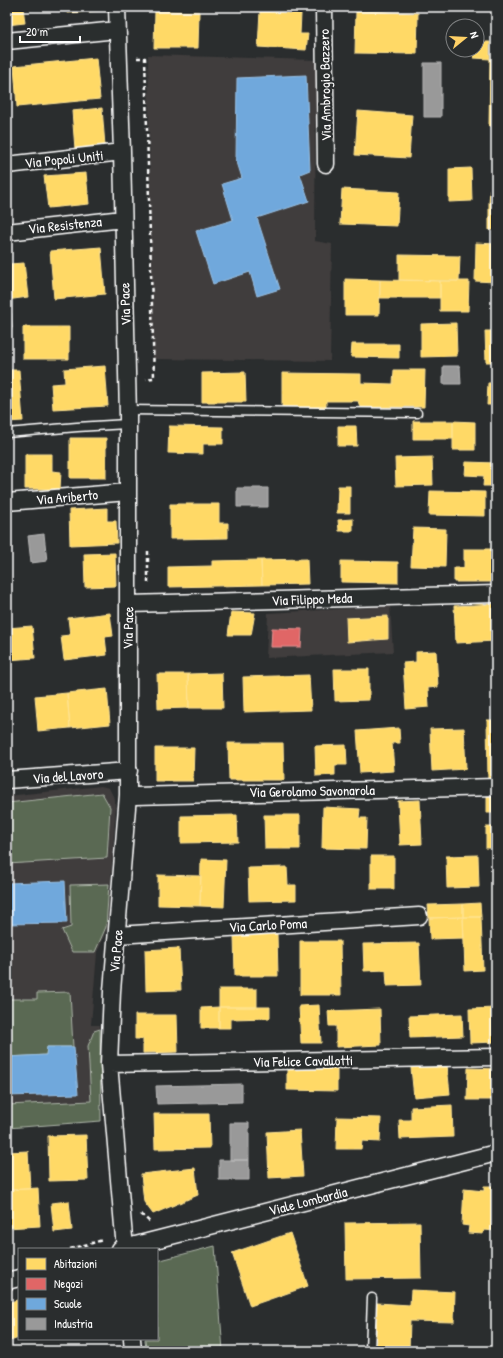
<svg xmlns="http://www.w3.org/2000/svg" width="503" height="1358" font-family="'Patrick Hand',sans-serif">
<style>
.built{fill:#3f3c3c}
.grass{fill:#5a6952;stroke:#acb4a8}
.homes{fill:#ffd966;stroke:#ffe494}
.shops{fill:#e06666;stroke:#e99494}
.schools{fill:#6fa8dc;stroke:#9ac2e6}
.industry{fill:#999;stroke:#b8b8b8}
.lines{fill:none;stroke-linecap:round;stroke-linejoin:round}
.lane-casing{stroke:#fff;stroke-width:11}
.street-casing{stroke:#fff;stroke-width:19}
.path{stroke:#fff;stroke-width:2.5;stroke-dasharray:4 3;stroke-linecap:butt}
.lane{stroke:#2a2d2e;stroke-width:8}
.street{stroke:#2a2d2e;stroke-width:16}
.labels{text-anchor:middle;stroke-width:4;stroke-linejoin:round;paint-order:stroke}
.street-label{font-size:14px;fill:#fff;stroke:#2a2d2e}
</style>
<rect width="100%" height="100%" fill="#2a2d2e"/>
<filter id="ink" filterUnits="userSpaceOnUse"><feTurbulence type="fractalNoise" baseFrequency=".025" numOctaves="2"/><feDisplacementMap in="SourceGraphic" scale="8" xChannelSelector="R" yChannelSelector="G"/><feConvolveMatrix kernelMatrix="1 2 1 2 8 2 1 2 1" color-interpolation-filters="sRGB"/></filter>
<g filter="url(#ink)">
<path class="built" d="M 148,55 L 316,60 L 315,241 L 332,244 L 330,361 L 152,359 Z
M 390,606 L 393,652 L 266,658 L 268,613 Z
M 101,786 L 109,788 L 113,796 L 116,807 L 108,927 L 97,953 L 91,1025 L 100,1025 L 101,1121 L 7,1128 L 7,796 Z"/>
<path class="grass" d="M 102,793 L 110,807 L 107,858 L 7,864 L 7,803 Z
M 109,884 L 106,927 L 95,952 L 72,952 L 62,930 L 71,927 L 70,885 Z
M 70,992 L 73,1047 L 47,1047 L 46,1055 L 7,1057 L 7,999 L 37,999 L 37,993 Z
M 100,1029 L 101,1121 L 7,1128 L 7,1105 L 91,1101 L 88,1046 L 94,1031 Z
M 215,1246 L 223,1351 L 146,1351 L 145,1339 L 157,1339 L 157,1261 Z"/>
<path class="homes" d="M 7,7 L 23,7 L 25,23 L 7,25 Z
M 66,7 L 103,7 L 104,10 L 67,13 Z
M 155,11 L 199,12 L 198,48 L 154,48 Z
M 260,11 L 301,14 L 300,34 L 308,34 L 306,50 L 258,47 Z
M 356,11 L 418,13 L 417,54 L 355,53 Z
M 477,42 L 490,42 L 490,59 L 474,58 L 474,50 L 477,50 Z
M 96,58 L 100,99 L 17,107 L 14,66 Z
M 490,59 L 496,59 L 496,126 L 489,126 Z
M 102,108 L 105,146 L 75,149 L 72,111 Z
M 358,111 L 412,115 L 409,158 L 355,155 Z
M 471,168 L 472,201 L 449,202 L 449,169 Z
M 86,173 L 89,204 L 48,208 L 44,176 Z
M 342,189 L 399,192 L 397,226 L 340,224 Z
M 490,189 L 496,189 L 496,204 L 489,203 Z
M 489,203 L 496,204 L 496,230 L 489,230 Z
M 476,243 L 496,244 L 496,282 L 475,281 Z
M 101,247 L 105,294 L 54,299 L 50,251 Z
M 399,255 L 460,256 L 459,281 L 399,280 Z
M 7,257 L 8,257 L 9,264 L 24,263 L 28,297 L 7,300 Z
M 345,279 L 380,280 L 379,315 L 345,315 Z
M 380,280 L 440,281 L 440,298 L 380,298 Z
M 440,281 L 469,281 L 468,311 L 440,311 Z
M 494,288 L 496,288 L 496,318 L 493,318 Z
M 456,323 L 457,356 L 421,357 L 421,324 Z
M 23,327 L 69,327 L 69,359 L 23,359 Z
M 485,331 L 496,331 L 496,362 L 486,362 Z
M 352,344 L 399,344 L 399,358 L 351,357 Z
M 105,366 L 108,406 L 53,409 L 51,384 L 65,383 L 64,369 Z
M 7,370 L 19,370 L 23,421 L 7,422 Z
M 394,370 L 425,370 L 424,407 L 360,407 L 358,401 L 326,401 L 326,409 L 282,408 L 282,373 L 361,374 L 361,383 L 393,384 Z
M 245,372 L 246,402 L 202,402 L 202,373 Z
M 488,383 L 496,383 L 496,405 L 487,405 Z
M 413,421 L 453,421 L 453,439 L 413,439 Z
M 453,421 L 475,422 L 475,450 L 453,450 Z
M 169,426 L 223,427 L 223,444 L 203,444 L 203,454 L 168,453 Z
M 338,426 L 356,426 L 357,446 L 338,446 Z
M 70,438 L 106,438 L 106,478 L 70,478 Z
M 25,454 L 52,454 L 52,471 L 61,472 L 60,489 L 25,489 Z
M 432,457 L 433,485 L 396,486 L 395,458 Z
M 466,462 L 496,463 L 496,486 L 483,486 L 484,476 L 465,475 Z
M 338,486 L 350,486 L 350,513 L 337,513 Z
M 430,491 L 485,492 L 485,516 L 429,515 Z
M 170,504 L 219,504 L 219,523 L 228,523 L 228,538 L 170,539 Z
M 107,508 L 107,521 L 116,521 L 117,543 L 70,545 L 69,510 Z
M 353,519 L 353,531 L 339,531 L 338,520 Z
M 413,528 L 446,529 L 445,567 L 411,566 Z
M 464,549 L 496,549 L 496,582 L 454,582 L 454,568 L 464,568 Z
M 115,553 L 116,586 L 85,587 L 84,554 Z
M 307,559 L 308,584 L 262,585 L 261,560 Z
M 261,560 L 262,585 L 168,587 L 168,567 L 212,566 L 212,561 Z
M 341,561 L 398,562 L 398,583 L 341,582 Z
M 496,604 L 496,641 L 456,643 L 454,606 Z
M 231,612 L 255,613 L 251,635 L 228,635 Z
M 110,613 L 113,636 L 105,637 L 107,655 L 64,660 L 61,636 L 70,635 L 68,618 Z
M 388,616 L 388,639 L 347,642 L 346,618 Z
M 32,626 L 35,658 L 7,660 L 7,628 Z
M 436,651 L 438,687 L 428,688 L 429,707 L 406,709 L 403,663 L 416,662 L 416,652 Z
M 334,669 L 369,669 L 369,700 L 335,701 Z
M 222,673 L 223,708 L 189,708 L 188,674 Z
M 157,674 L 188,674 L 189,708 L 158,709 Z
M 309,675 L 311,710 L 244,712 L 243,677 Z
M 107,689 L 110,724 L 70,728 L 67,693 Z
M 67,693 L 70,728 L 38,731 L 35,696 Z
M 487,720 L 496,720 L 496,781 L 488,781 Z
M 399,728 L 400,743 L 392,743 L 394,771 L 360,773 L 357,731 Z
M 464,728 L 466,769 L 432,771 L 430,729 Z
M 228,743 L 283,743 L 284,780 L 229,780 Z
M 346,745 L 347,765 L 335,765 L 335,775 L 316,776 L 315,746 Z
M 155,748 L 194,748 L 193,781 L 155,781 Z
M 496,791 L 496,813 L 487,813 L 487,792 Z
M 420,800 L 422,844 L 400,845 L 398,801 Z
M 323,807 L 360,809 L 359,818 L 367,818 L 366,849 L 322,848 Z
M 237,815 L 238,842 L 181,843 L 181,816 Z
M 264,815 L 300,815 L 300,849 L 265,849 Z
M 486,827 L 496,827 L 496,848 L 486,848 Z
M 478,855 L 479,887 L 447,888 L 446,856 Z
M 371,856 L 394,856 L 394,889 L 371,889 Z
M 201,859 L 226,860 L 224,907 L 200,906 Z
M 287,867 L 288,885 L 296,885 L 296,900 L 249,901 L 248,868 Z
M 158,875 L 201,876 L 200,906 L 158,905 Z
M 480,903 L 481,917 L 463,917 L 463,904 Z
M 463,904 L 463,917 L 429,918 L 428,905 Z
M 463,917 L 464,938 L 430,939 L 429,918 Z
M 463,917 L 481,917 L 483,970 L 465,971 Z
M 277,934 L 278,976 L 235,976 L 234,935 Z
M 300,941 L 340,941 L 341,995 L 300,995 Z
M 419,943 L 421,985 L 387,986 L 386,970 L 364,971 L 363,944 Z
M 179,948 L 181,990 L 146,991 L 145,950 Z
M 219,989 L 257,989 L 257,1007 L 219,1007 Z
M 319,1005 L 321,1043 L 301,1043 L 299,1006 Z
M 219,1007 L 270,1007 L 270,1018 L 231,1019 L 231,1028 L 219,1028 Z
M 219,1007 L 219,1028 L 201,1028 L 201,1008 Z
M 496,1008 L 496,1042 L 470,1043 L 469,1009 Z
M 380,1009 L 381,1045 L 336,1047 L 336,1026 L 329,1026 L 328,1011 Z
M 462,1014 L 463,1036 L 410,1038 L 409,1016 Z
M 135,1015 L 177,1015 L 178,1052 L 143,1053 L 143,1039 L 135,1039 Z
M 447,1065 L 450,1094 L 414,1097 L 411,1068 Z
M 287,1067 L 337,1068 L 337,1091 L 287,1090 Z
M 468,1068 L 496,1069 L 496,1100 L 467,1100 Z
M 452,1105 L 453,1137 L 400,1139 L 399,1120 L 411,1120 L 411,1107 Z
M 154,1114 L 209,1114 L 210,1148 L 155,1149 Z
M 337,1117 L 381,1118 L 380,1142 L 362,1141 L 361,1149 L 336,1149 Z
M 300,1130 L 303,1176 L 269,1178 L 267,1132 Z
M 86,1135 L 88,1180 L 49,1181 L 48,1136 Z
M 28,1151 L 30,1189 L 7,1190 L 7,1152 Z
M 195,1168 L 198,1195 L 153,1214 L 144,1202 L 141,1174 Z
M 484,1186 L 496,1186 L 496,1231 L 484,1230 L 483,1234 L 468,1233 L 469,1226 L 462,1225 L 464,1189 L 484,1191 Z
M 38,1188 L 40,1226 L 7,1228 L 7,1190 Z
M 69,1201 L 72,1230 L 54,1232 L 51,1203 Z
M 420,1222 L 421,1278 L 346,1279 L 345,1223 Z
M 290,1233 L 308,1286 L 250,1306 L 232,1253 Z
M 411,1290 L 455,1292 L 454,1322 L 410,1321 L 409,1351 L 376,1351 L 377,1303 L 410,1305 Z
M 17,1300 L 19,1305 L 19,1338 L 7,1342 L 7,1303 Z"/>
<path class="shops" d="M 272,628 L 302,629 L 301,647 L 271,647 Z"/>
<path class="schools" d="M 306,75 L 310,170 L 300,174 L 309,201 L 257,218 L 280,289 L 257,296 L 250,272 L 213,284 L 196,231 L 233,220 L 222,184 L 242,178 L 236,159 L 237,78 Z
M 65,881 L 67,923 L 7,924 L 7,883 Z
M 47,1047 L 74,1047 L 78,1094 L 7,1096 L 7,1057 L 46,1055 Z"/>
<path class="industry" d="M 424,63 L 441,63 L 441,117 L 424,117 Z
M 11,313 L 12,328 L 7,328 L 7,314 Z
M 443,366 L 460,366 L 461,384 L 443,384 Z
M 237,488 L 268,488 L 268,507 L 237,507 Z
M 44,534 L 47,561 L 31,563 L 28,536 Z
M 242,1084 L 242,1102 L 157,1104 L 156,1086 Z
M 230,1123 L 249,1123 L 249,1160 L 230,1160 Z
M 219,1160 L 249,1160 L 249,1180 L 219,1180 Z"/>
<g class="lines">
<defs>
<path id="lane" d="M 127,410 L 417,413
M 7,433 L 77,427 L 127,424
M 370,1351 L 372,1298"/>
<path id="street" d="M 117,7 L 122,152 L 128,416 L 128,795 L 112,991 L 109,1064 L 125,1249
M 324,7 L 326,164
M 7,41 L 117,30
M 7,165 L 122,152
M 7,232 L 123,219
M 7,502 L 128,492
M 129,604 L 496,594
M 7,780 L 129,771
M 128,795 L 135,796 L 496,787
M 117,935 L 419,916
M 109,1064 L 496,1057
M 120,1249 L 496,1153
M 7,1281 L 19,1278
M 132,1339 L 133,1351"/>
</defs>
<use href="#lane" class="lane-casing"/>
<use href="#street" class="street-casing"/>
<path class="path" d="M 137,58 L 145,58 L 154,378 L 146,379
M 148,551 L 148,586
M 141,1214 L 151,1223
M 70,1249 L 103,1240"/>
<use href="#lane" class="lane"/>
<use href="#street" class="street"/>
</g>
</g>
<g class="labels">
<g class="street-label">
<text transform="translate(325 85) rotate(-91)" y="5">Via Ambrogio Bazzero</text>
<text transform="translate(64 159) rotate(-6)" y="5">Via Popoli Uniti</text>
<text transform="translate(65 225) rotate(-6)" y="5">Via Resistenza</text>
<text transform="translate(125 304) rotate(-92)" y="5">Via Pace</text>
<text transform="translate(67 497) rotate(-5)" y="5">Via Ariberto</text>
<text transform="translate(312 599) rotate(-2)" y="5">Via Filippo Meda</text>
<text transform="translate(128 628) rotate(-89)" y="5">Via Pace</text>
<text transform="translate(68 776) rotate(-4)" y="5">Via del Lavoro</text>
<text transform="translate(312 791) rotate(-1)" y="5">Via Gerolamo Savonarola</text>
<text transform="translate(268 925) rotate(-3)" y="5">Via Carlo Poma</text>
<text transform="translate(116 951) rotate(-85)" y="5">Via Pace</text>
<text transform="translate(303 1061) rotate(-1)" y="5">Via Felice Cavallotti</text>
<text transform="translate(308 1201) rotate(-14)" y="5">Viale Lombardia</text>
</g>
</g>
<rect width="503" height="1358" fill="none" stroke="#2a2d2e" stroke-width="24"/>
<rect x="12" y="12" width="479" height="1334" fill="none" stroke="#fff" stroke-width="1.5" filter="url(#ink)"/>
<rect x="18" y="1248" width="140" height="92" fill="#2a2d2e" stroke="#7f8182"/>
<rect x="26" y="1258" width="20" height="12" fill="#ffd966" stroke="#7f8182"/>
<text x="54" y="1268" font-size="12" fill="#ffffff">Abitazioni</text>
<rect x="26" y="1278" width="20" height="12" fill="#e06666" stroke="#7f8182"/>
<text x="54" y="1288" font-size="12" fill="#ffffff">Negozi</text>
<rect x="26" y="1298" width="20" height="12" fill="#6fa8dc" stroke="#7f8182"/>
<text x="54" y="1308" font-size="12" fill="#ffffff">Scuole</text>
<rect x="26" y="1318" width="20" height="12" fill="#999999" stroke="#7f8182"/>
<text x="54" y="1328" font-size="12" fill="#ffffff">Industria</text>
<g transform="translate(465 38) rotate(72)"><circle r="19" fill="#2a2d2e" stroke="#7f8182"/>
<path d="M0-3L7 15L0 10L-7 15Z" fill="#ffd166"/>
<text y="-6" font-size="11" font-weight="bold" text-anchor="middle" fill="#ffffff">N</text>
</g>
<path d="M20 36v6h60v-6" fill="none" stroke="#ffffff" stroke-width="2"/>
<text x="26" y="36" font-size="12" fill="#ffffff" stroke="#2a2d2e" stroke-width="3" paint-order="stroke">20 m</text>
</svg>
